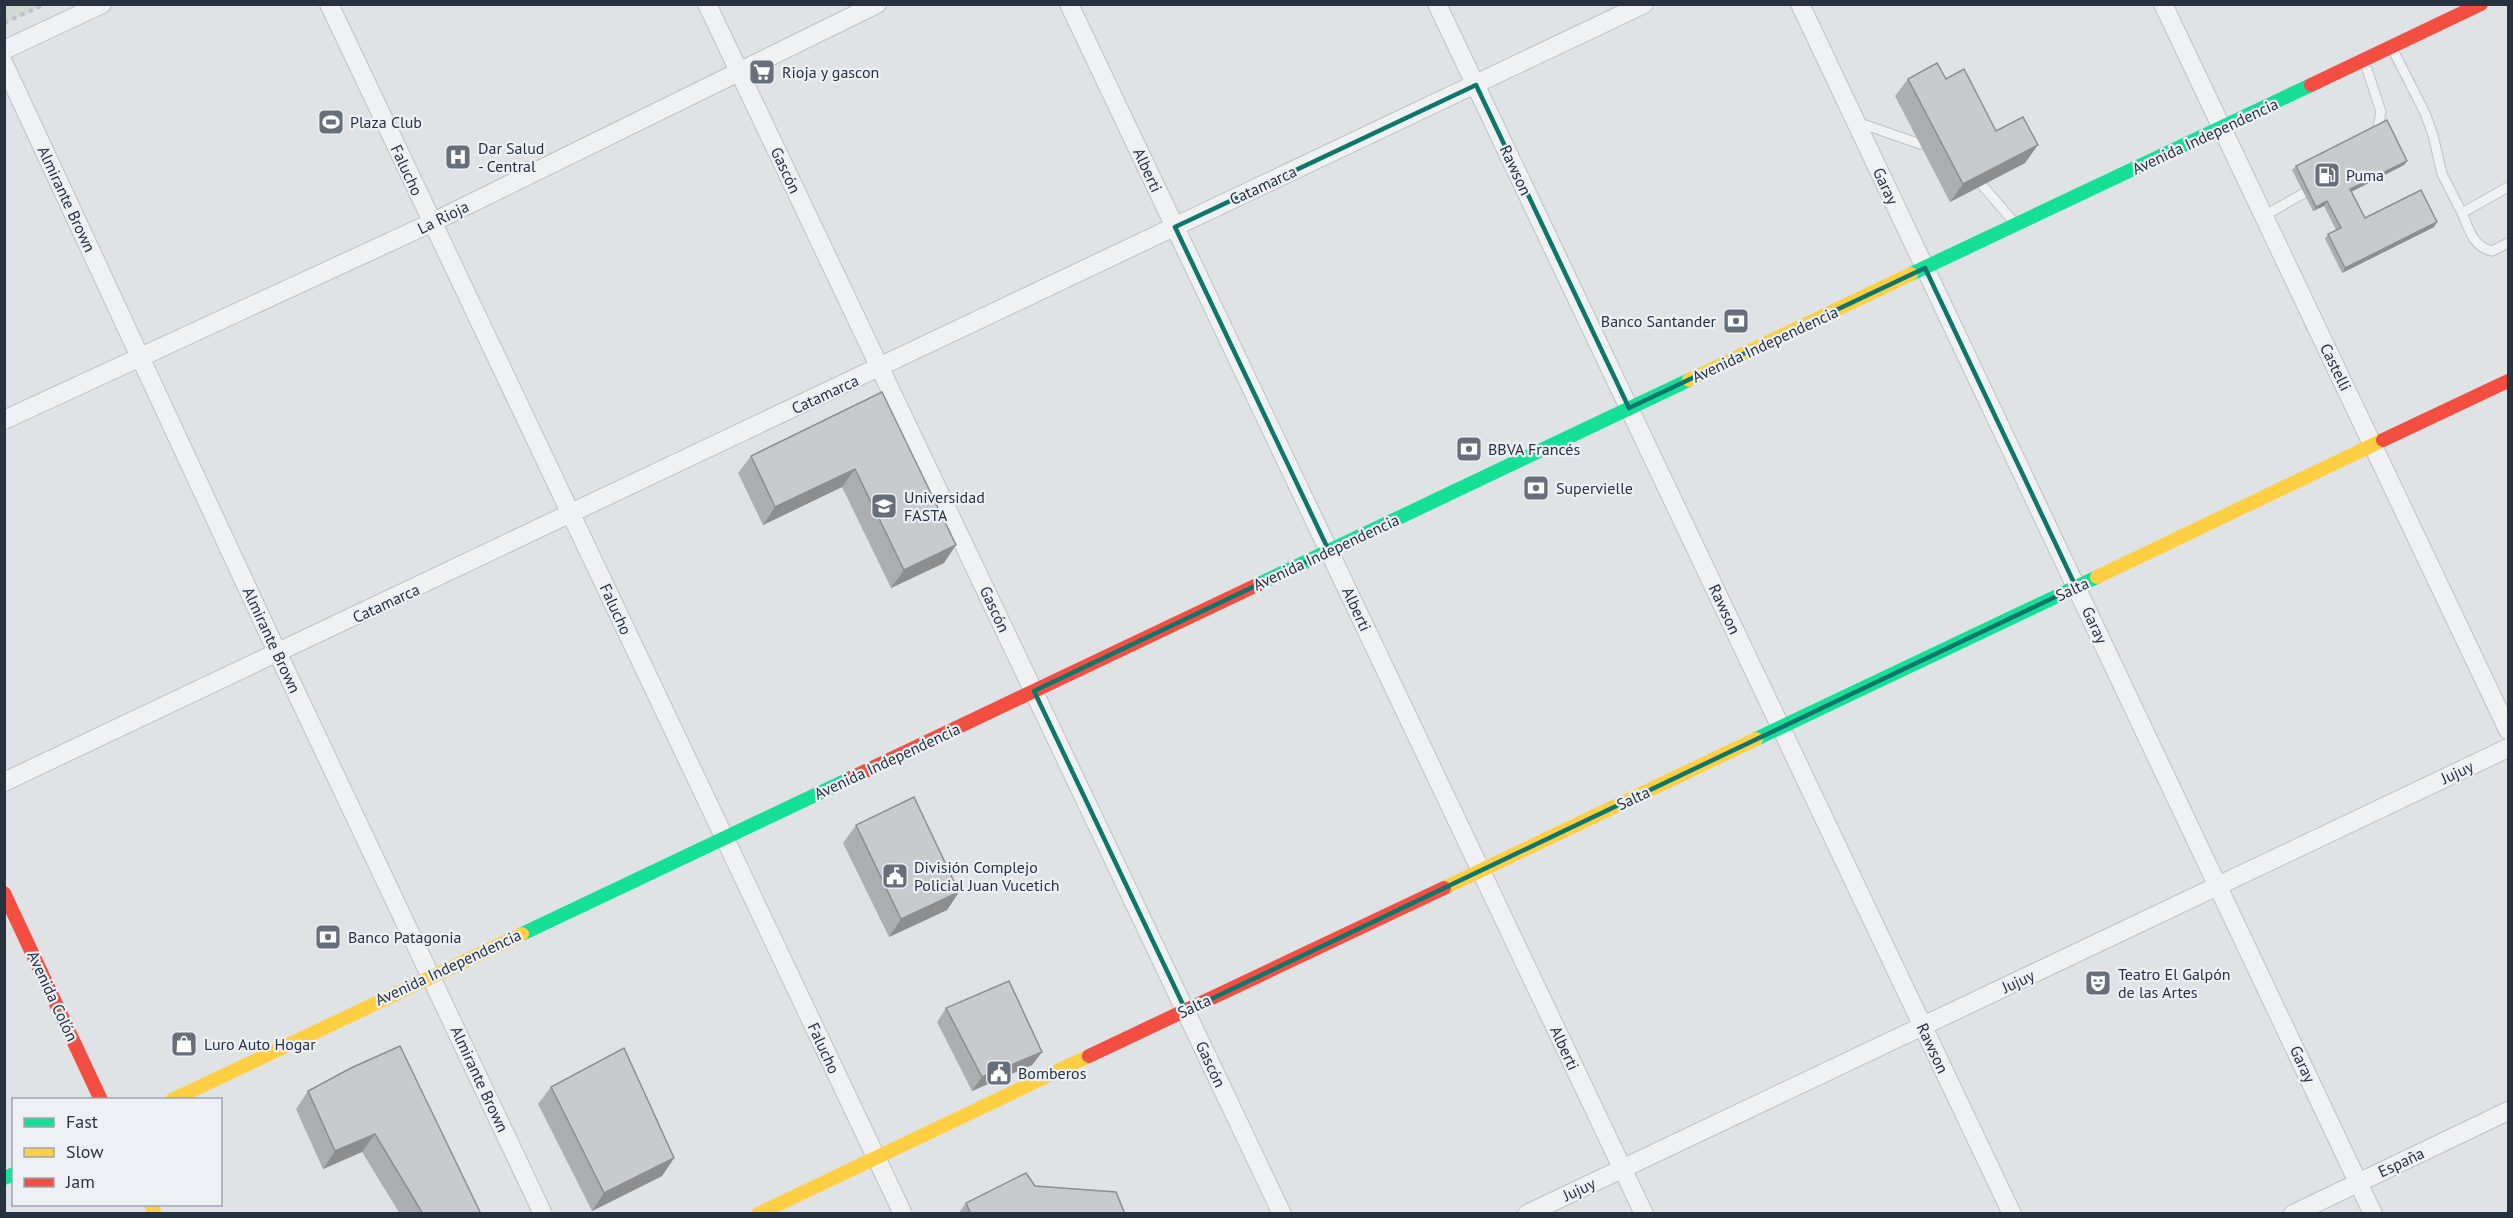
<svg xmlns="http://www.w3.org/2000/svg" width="2513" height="1218" font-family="'PT Sans',sans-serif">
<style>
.green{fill:#d1dad0}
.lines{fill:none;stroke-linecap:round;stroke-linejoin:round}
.lane-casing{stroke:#bec1c3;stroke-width:11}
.street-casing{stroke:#bec1c3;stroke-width:20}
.path{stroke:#bfc2c5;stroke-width:4;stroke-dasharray:4.5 4.5;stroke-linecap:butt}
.lane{stroke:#eff1f2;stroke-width:9}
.street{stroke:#eff1f2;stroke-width:18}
.fast{stroke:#16e098;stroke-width:14}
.slow{stroke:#ffcf43;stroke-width:14}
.jam{stroke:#f24e42;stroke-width:14}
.wall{fill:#acafb1}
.shaded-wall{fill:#8c8e90}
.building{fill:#c8cbce;stroke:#8c8e90;stroke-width:1.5}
.marked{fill:none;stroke:#0f766e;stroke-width:4.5;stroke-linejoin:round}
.labels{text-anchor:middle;stroke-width:4.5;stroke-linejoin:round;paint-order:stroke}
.poi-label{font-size:16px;fill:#263240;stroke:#edf1f6;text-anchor:start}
.street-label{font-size:16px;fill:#263240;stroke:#edf1f6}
</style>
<rect width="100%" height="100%" fill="#e0e3e5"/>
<path class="green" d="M 5,4 L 45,4 L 45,5 L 5,23 Z"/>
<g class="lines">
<defs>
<path id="lane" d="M 2393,50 L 2425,113 L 2433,135 L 2442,174 L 2462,213
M 2365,63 L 2381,112 L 2378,127
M 1857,122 L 1920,144
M 1982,185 L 2013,221
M 2508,187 L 2462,213 C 2469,229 2473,247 2492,251 L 2508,243
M 2264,216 L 2304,193"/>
<path id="street" d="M 329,4 L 903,1214
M 707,4 L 1282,1214
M 1069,4 L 1644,1214
M 1437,4 L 2012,1214
M 1800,4 L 2373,1214
M 2163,4 L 2508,730
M 4,50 L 102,4
M 4,64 L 278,654 L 543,1214
M 4,420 L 431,223 L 877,4
M 4,782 L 1644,4
M 1527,1214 L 2508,748
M 2293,1214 L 2508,1111"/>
</defs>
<use href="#lane" class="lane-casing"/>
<use href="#street" class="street-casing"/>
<path class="path" d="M 4,23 L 45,4"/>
<use href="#lane" class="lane"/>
<use href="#street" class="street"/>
<path class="fast" d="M 1911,274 L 2311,85
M 1259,584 L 1689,380
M 1756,739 L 2097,577
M 522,934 L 851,778
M 4,1178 L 14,1174"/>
<path class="slow" d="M 1689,380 L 1911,274
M 2097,577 L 2383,440
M 1444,888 L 1756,739
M 172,1100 L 522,934
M 151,1204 L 155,1214
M 758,1214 L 1089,1056"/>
<path class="jam" d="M 2311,85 L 2481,4
M 2383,440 L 2508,381
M 851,778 L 1259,584
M 4,893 L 101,1100
M 1089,1056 L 1444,888"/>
</g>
<path class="wall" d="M 1908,79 L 1946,79 L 1996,131 L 2025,163 L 1950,202 L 1895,96 Z
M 2407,161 L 2404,165 L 2351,192 L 2365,218 L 2434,227 L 2342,273 L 2325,239 L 2328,234 L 2336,230 L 2324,206 L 2313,211 L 2292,170 L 2296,166 Z
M 882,392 L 944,563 L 891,588 L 842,487 L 763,525 L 738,473 L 751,456 Z
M 856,825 L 959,892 L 947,910 L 889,937 L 843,843 Z
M 946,1008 L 1042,1052 L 1032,1065 L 972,1091 L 937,1022 Z
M 351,1068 L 481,1214 L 400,1214 L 362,1152 L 323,1169 L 296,1109 L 308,1091 Z
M 551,1087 L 674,1158 L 662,1176 L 592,1211 L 538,1104 Z
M 1035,1186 L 1125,1214 L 958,1214 L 966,1203 Z"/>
<path class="shaded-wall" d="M 2038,145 L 2025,163 L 1950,202 L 1963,184 Z
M 2407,161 L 2404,165 L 2347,194 L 2350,189 Z
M 2327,201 L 2324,206 L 2313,211 L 2316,207 Z
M 2437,222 L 2434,227 L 2342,273 L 2345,268 Z
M 855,469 L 842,487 L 763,525 L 775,507 Z
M 956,545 L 944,563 L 891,588 L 904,570 Z
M 959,892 L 947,910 L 889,937 L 901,919 Z
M 1042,1052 L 1032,1065 L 972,1091 L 982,1077 Z
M 375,1134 L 362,1152 L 323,1169 L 335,1151 Z
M 674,1158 L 662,1176 L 592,1211 L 604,1193 Z"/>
<path class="building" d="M 1937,63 L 1946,79 L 1964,69 L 1996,131 L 2023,117 L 2038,145 L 1963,184 L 1908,79 Z
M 2387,120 L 2407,161 L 2350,189 L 2365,218 L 2421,190 L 2437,222 L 2345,268 L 2328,234 L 2341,228 L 2327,201 L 2316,207 L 2296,166 Z
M 882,392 L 956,545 L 904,570 L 855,469 L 775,507 L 751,456 Z
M 914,797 L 959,892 L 901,919 L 856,825 Z
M 1009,981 L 1042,1052 L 982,1077 L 946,1008 Z
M 400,1046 L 481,1214 L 423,1214 L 375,1134 L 335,1151 L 308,1091 L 351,1068 Z
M 624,1048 L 674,1158 L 604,1193 L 551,1087 Z
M 1026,1173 L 1035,1186 L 1116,1192 L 1125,1214 L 971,1214 L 966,1203 Z"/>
<path class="marked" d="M 1476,85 L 1629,408 L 1925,268 L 2076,587 L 1186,1011 L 1034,691 L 1329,551 L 1175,227 Z"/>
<defs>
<symbol id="supermarket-square" viewBox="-11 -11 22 22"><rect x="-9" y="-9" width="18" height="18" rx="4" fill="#67707a" stroke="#edf1f6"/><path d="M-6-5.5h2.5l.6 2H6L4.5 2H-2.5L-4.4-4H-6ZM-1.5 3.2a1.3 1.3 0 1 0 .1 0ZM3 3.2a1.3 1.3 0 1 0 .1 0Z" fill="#fff"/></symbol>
<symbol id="stadium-square" viewBox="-11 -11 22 22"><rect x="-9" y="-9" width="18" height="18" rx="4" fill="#67707a" stroke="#edf1f6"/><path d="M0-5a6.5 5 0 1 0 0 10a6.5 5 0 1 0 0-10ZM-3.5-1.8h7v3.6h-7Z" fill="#fff"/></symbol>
<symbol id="hospital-square" viewBox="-11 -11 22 22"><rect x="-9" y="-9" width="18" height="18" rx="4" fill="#67707a" stroke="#edf1f6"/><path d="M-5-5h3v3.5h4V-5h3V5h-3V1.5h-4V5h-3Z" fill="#fff"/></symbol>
<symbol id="fuel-square" viewBox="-11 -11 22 22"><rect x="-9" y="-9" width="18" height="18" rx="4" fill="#67707a" stroke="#edf1f6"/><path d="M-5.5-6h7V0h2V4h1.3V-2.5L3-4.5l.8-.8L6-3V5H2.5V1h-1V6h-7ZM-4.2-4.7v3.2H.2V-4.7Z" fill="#fff"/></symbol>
<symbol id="bank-square" viewBox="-11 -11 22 22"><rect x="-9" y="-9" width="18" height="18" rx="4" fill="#67707a" stroke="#edf1f6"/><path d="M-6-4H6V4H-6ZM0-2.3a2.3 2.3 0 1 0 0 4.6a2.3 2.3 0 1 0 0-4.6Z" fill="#fff"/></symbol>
<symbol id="university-square" viewBox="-11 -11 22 22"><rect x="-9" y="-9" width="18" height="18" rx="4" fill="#67707a" stroke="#edf1f6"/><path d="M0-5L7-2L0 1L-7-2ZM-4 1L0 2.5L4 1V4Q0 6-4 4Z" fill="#fff"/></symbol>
<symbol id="civic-square" viewBox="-11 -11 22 22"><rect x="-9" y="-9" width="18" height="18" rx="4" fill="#67707a" stroke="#edf1f6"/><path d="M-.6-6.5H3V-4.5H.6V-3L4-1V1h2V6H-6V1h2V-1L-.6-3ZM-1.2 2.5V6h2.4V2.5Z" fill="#fff"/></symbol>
<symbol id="theatre-square" viewBox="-11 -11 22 22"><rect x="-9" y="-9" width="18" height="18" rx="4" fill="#67707a" stroke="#edf1f6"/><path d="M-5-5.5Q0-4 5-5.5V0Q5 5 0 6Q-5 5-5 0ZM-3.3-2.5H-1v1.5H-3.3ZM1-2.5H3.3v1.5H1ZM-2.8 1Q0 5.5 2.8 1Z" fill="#fff"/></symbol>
<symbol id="shop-square" viewBox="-11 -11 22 22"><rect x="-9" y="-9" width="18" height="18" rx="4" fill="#67707a" stroke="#edf1f6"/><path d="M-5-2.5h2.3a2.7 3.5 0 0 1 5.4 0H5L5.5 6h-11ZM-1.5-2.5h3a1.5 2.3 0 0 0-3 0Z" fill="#fff"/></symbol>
</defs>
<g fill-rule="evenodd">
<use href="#supermarket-square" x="747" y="57" width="30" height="30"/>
<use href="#stadium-square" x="316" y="107" width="30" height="30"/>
<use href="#hospital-square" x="443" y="142" width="30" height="30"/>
<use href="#fuel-square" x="2312" y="160" width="30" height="30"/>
<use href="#bank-square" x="1721" y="306" width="30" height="30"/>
<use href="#bank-square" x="1454" y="434" width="30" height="30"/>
<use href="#bank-square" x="1521" y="473" width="30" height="30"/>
<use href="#university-square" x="869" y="491" width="30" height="30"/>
<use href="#civic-square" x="880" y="861" width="30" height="30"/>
<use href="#bank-square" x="313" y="922" width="30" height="30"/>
<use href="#theatre-square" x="2083" y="968" width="30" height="30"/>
<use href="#shop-square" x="169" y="1029" width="30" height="30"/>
<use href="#civic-square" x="984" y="1058" width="30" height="30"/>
</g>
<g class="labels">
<g class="poi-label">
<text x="782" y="78">Rioja y gascon</text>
<text x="350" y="128">Plaza Club</text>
<text x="478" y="154">Dar Salud<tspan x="478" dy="18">- Central</tspan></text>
<text x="2346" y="181">Puma</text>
<text x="1716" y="327" text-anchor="end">Banco Santander</text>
<text x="1488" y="455">BBVA Francés</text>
<text x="1556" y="494">Supervielle</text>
<text x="904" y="503">Universidad<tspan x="904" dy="18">FASTA</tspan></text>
<text x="914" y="873">División Complejo<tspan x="914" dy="18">Policial Juan Vucetich</tspan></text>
<text x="348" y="943">Banco Patagonia</text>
<text x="2118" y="980">Teatro El Galpón<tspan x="2118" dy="18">de las Artes</tspan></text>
<text x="204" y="1050">Luro Auto Hogar</text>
<text x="1018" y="1079">Bomberos</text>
</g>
<g class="street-label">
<text transform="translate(2205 136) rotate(-25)" y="6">Avenida Independencia</text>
<text transform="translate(407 170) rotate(65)" y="6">Falucho</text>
<text transform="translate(786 170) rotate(65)" y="6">Gascón</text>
<text transform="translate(1148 170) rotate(65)" y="6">Alberti</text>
<text transform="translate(1516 170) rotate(65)" y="6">Rawson</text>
<text transform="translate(1263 185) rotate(-25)" y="6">Catamarca</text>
<text transform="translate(1886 186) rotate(65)" y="6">Garay</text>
<text transform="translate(67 199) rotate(65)" y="6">Almirante Brown</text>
<text transform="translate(443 217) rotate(-26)" y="6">La Rioja</text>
<text transform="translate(1765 344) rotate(-25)" y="6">Avenida Independencia</text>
<text transform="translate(2336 367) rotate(64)" y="6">Castelli</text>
<text transform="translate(825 394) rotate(-25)" y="6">Catamarca</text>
<text transform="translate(1326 552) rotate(-25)" y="6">Avenida Independencia</text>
<text transform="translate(2072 589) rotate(-25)" y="6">Salta</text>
<text transform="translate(386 603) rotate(-25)" y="6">Catamarca</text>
<text transform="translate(616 609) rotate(65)" y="6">Falucho</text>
<text transform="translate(995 609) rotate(65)" y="6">Gascón</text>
<text transform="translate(1357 609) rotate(65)" y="6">Alberti</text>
<text transform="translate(1725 609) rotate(65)" y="6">Rawson</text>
<text transform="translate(2095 625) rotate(65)" y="6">Garay</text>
<text transform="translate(272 640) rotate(65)" y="6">Almirante Brown</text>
<text transform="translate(887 761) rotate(-25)" y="6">Avenida Independencia</text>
<text transform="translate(2457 772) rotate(-25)" y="6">Jujuy</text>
<text transform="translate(1633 798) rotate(-25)" y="6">Salta</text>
<text transform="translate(448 967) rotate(-25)" y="6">Avenida Independencia</text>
<text transform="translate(2018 981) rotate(-25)" y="6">Jujuy</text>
<text transform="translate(53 996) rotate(65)" y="6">Avenida Colón</text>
<text transform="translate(1194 1006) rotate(-25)" y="6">Salta</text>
<text transform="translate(824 1048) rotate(65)" y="6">Falucho</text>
<text transform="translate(1565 1048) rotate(65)" y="6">Alberti</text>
<text transform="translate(1933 1048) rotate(65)" y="6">Rawson</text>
<text transform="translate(1211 1064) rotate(65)" y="6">Gascón</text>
<text transform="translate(2303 1064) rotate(65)" y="6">Garay</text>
<text transform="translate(480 1079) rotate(65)" y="6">Almirante Brown</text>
<text transform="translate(2401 1162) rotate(-25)" y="6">España</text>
<text transform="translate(1579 1189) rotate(-25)" y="6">Jujuy</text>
</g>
</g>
<rect width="2513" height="1218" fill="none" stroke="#263240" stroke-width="12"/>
<rect x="12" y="1098" width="210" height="108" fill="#edf1f6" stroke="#9da5ad" stroke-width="1.5"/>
<rect x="24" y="1118" width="30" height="9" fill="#16e098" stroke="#9da5ad" stroke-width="1.5"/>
<text x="66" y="1128" font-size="18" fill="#263240">Fast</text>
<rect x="24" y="1148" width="30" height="9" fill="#ffcf43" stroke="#9da5ad" stroke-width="1.5"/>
<text x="66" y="1158" font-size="18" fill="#263240">Slow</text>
<rect x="24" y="1178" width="30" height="9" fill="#f24e42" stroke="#9da5ad" stroke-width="1.5"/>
<text x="66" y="1188" font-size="18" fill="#263240">Jam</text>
</svg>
